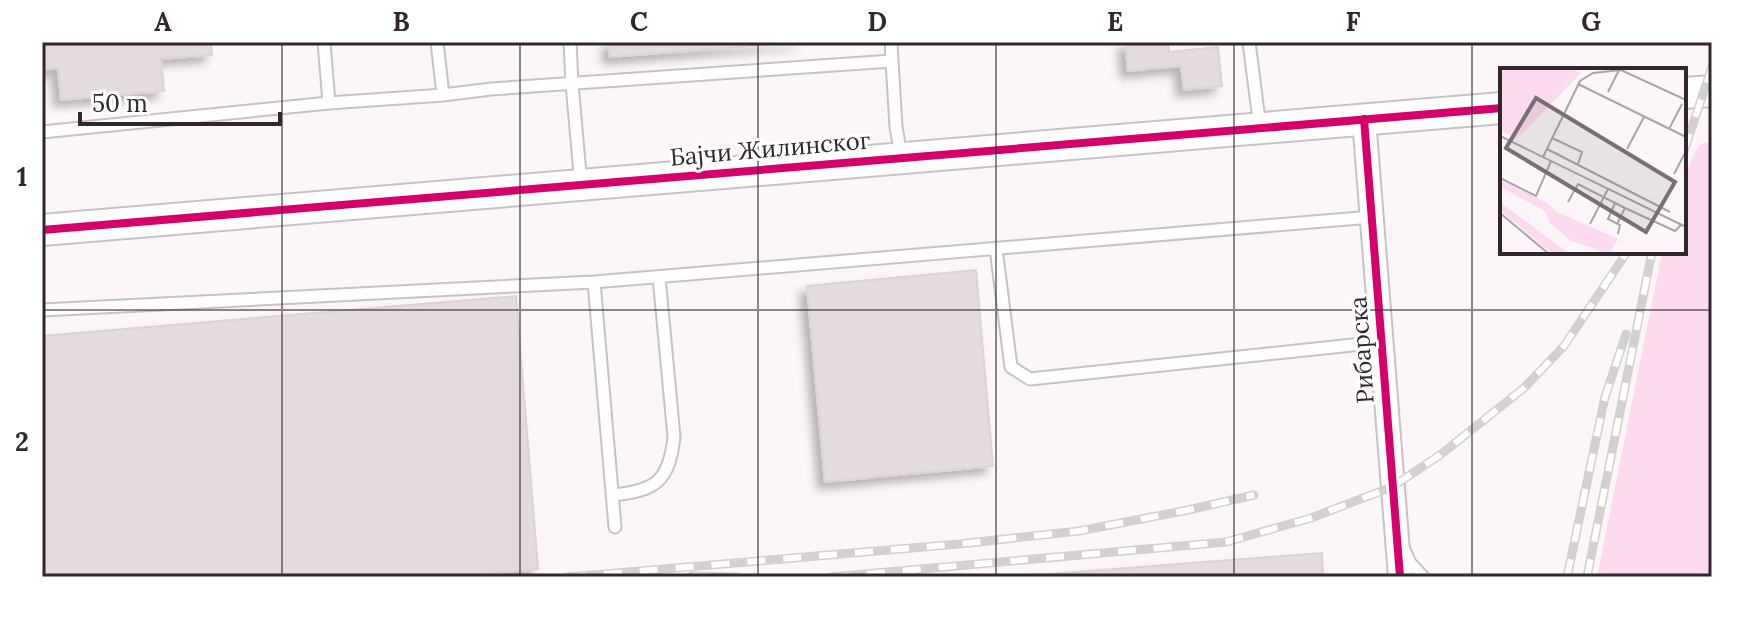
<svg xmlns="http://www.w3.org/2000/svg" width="1754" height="619" font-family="Lora,serif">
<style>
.green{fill:#fddaef}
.building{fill:#e4dbe0;stroke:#dcd3d7;stroke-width:2;filter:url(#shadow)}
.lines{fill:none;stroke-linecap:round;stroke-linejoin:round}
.lane-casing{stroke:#c9c1c6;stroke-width:15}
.street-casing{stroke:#c9c1c6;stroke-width:26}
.secondary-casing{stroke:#c9c1c6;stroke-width:34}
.lane{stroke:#fffefe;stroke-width:11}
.street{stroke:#fffefe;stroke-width:22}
.secondary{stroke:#fffefe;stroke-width:30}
.rail-casing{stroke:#d2d0d1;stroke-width:9}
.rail{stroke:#fff;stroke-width:6;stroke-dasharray:18;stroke-linecap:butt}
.cycleway-casing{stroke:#fff;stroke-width:13}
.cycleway{stroke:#d6006c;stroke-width:8}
.grid{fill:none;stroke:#32272e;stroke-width:2;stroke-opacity:0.55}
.labels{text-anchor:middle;stroke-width:6;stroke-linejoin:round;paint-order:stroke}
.street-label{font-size:24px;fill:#32272e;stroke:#fff}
.inset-road{fill:none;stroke:#aba3a8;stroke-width:2}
.view{fill:#796f75;fill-opacity:0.15;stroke:#796f75;stroke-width:4}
.inset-edge{fill:none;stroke:#32272e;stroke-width:4}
.neatline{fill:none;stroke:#32272e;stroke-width:3}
.grid-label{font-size:26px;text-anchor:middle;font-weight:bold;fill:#32272e}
</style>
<defs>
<filter id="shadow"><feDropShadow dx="-7" dy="7" stdDeviation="4" flood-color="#0004"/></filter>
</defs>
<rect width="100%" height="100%" fill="#fcf6f9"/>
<path class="green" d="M 1712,142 L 1712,577 L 1597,577 L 1660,263 L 1663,252 L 1684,252 C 1684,217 1677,171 1702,143 Z"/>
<path class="building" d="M 42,42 L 211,42 L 212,55 L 161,59 L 164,91 L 61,100 L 58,68 L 42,70 Z
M 609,42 L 802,42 L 610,57 Z
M 1125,42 L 1168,42 L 1169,52 L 1218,47 L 1222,86 L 1184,90 L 1181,66 L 1128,71 Z
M 976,270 L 993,466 L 825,482 L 807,286 Z
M 516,296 L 538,569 L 444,577 L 42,577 L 42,336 Z
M 1322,553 L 1323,577 L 1010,577 Z"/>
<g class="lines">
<defs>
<path id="lane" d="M 324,42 L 329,103 L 443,95 L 491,89 L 892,61 L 891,42
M 437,42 L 443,95
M 570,42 L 572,84 L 581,185
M 1249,42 L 1260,128
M 892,61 L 896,127 L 901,155
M 42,132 L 329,103
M 996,248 L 1011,367 L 1030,379 L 1381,342
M 594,282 L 615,527
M 42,310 L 594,282 L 1372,217
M 612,495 C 655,491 669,482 674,437 L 659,277
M 1405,552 L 1410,563 L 1423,577"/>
<path id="street" d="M 1364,119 L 1400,577"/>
<path id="secondary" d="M 1684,93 L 1712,91
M 42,230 L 1502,108"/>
</defs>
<use href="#lane" class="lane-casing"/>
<use href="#street" class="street-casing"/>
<use href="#secondary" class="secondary-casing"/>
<use href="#lane" class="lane"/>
<use href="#street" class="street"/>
<use href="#secondary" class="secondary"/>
<defs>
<path id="rail" d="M 1684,151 L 1712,67
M 692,576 L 736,577
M 568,577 L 959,544 L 1079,531 L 1188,510 L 1254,495
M 831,577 L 1226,542 L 1311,518 L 1392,487 L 1440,455 L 1524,388 L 1564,346 L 1627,252
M 1567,577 L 1605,397 L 1626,334
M 1587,577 L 1652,252"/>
</defs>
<use href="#rail" class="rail-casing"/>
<use href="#rail" class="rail"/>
<defs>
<path id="cycleway" d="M 1364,119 L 1400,577
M 42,230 L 1502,108"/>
</defs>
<use href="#cycleway" class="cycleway-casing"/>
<use href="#cycleway" class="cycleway"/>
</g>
<path class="grid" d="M 282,42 L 282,577M 520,42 L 520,577M 758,42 L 758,577M 996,42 L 996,577M 1234,42 L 1234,577M 1472,42 L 1472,577M 42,310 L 1712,310"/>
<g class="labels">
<g class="street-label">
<text transform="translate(770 149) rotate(-5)" y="8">Бајчи Жилинског</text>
<text transform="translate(1362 350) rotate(-94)" y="8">Рибарска</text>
</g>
</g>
<g transform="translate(1500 68)">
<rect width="186" height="186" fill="#fcf6f9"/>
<path d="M 0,0 L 72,0 L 81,5 L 17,71 L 0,62 ZM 0,112 L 48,135 L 55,143 L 118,171 L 109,186 L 70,172 L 50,155 L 45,143 L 0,119 ZM 0,134 L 70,186 L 52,186 L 0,142 Z" fill="#fddaef"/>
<path class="inset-road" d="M 78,16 L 186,69M 108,24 L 119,2M 169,61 L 182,36M 0,68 L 186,159M 52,70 L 82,84 L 78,96M 47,81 L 170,144M 127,81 L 144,49M 43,89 L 80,13 L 93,5 L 121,2 L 186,32M 174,106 L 186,83M 0,110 L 36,128 L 51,93M 68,134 L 78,116 L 125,140 L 117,156M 115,135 L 108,151 L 120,157 L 118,166M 125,140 L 175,163 L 181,157M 0,145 L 49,186M 90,156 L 108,121"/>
<path class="view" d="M 36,30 L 175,114 L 146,164 L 6,80 Z"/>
<rect width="186" height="186" class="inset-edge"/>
</g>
<rect width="1754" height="619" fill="none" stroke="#ffffff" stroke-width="88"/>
<path d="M80 112v12h200v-12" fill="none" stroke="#32272e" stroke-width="4"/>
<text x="92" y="112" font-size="24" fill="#32272e" stroke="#ffffff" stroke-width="6" paint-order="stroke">50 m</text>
<rect x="44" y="44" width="1666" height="531" class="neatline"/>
<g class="grid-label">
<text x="163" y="31">A</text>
<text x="401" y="31">B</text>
<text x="639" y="31">C</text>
<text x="877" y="31">D</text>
<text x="1115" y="31">E</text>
<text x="1353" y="31">F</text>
<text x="1591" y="31">G</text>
<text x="22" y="186">1</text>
<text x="22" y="451">2</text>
</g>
</svg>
